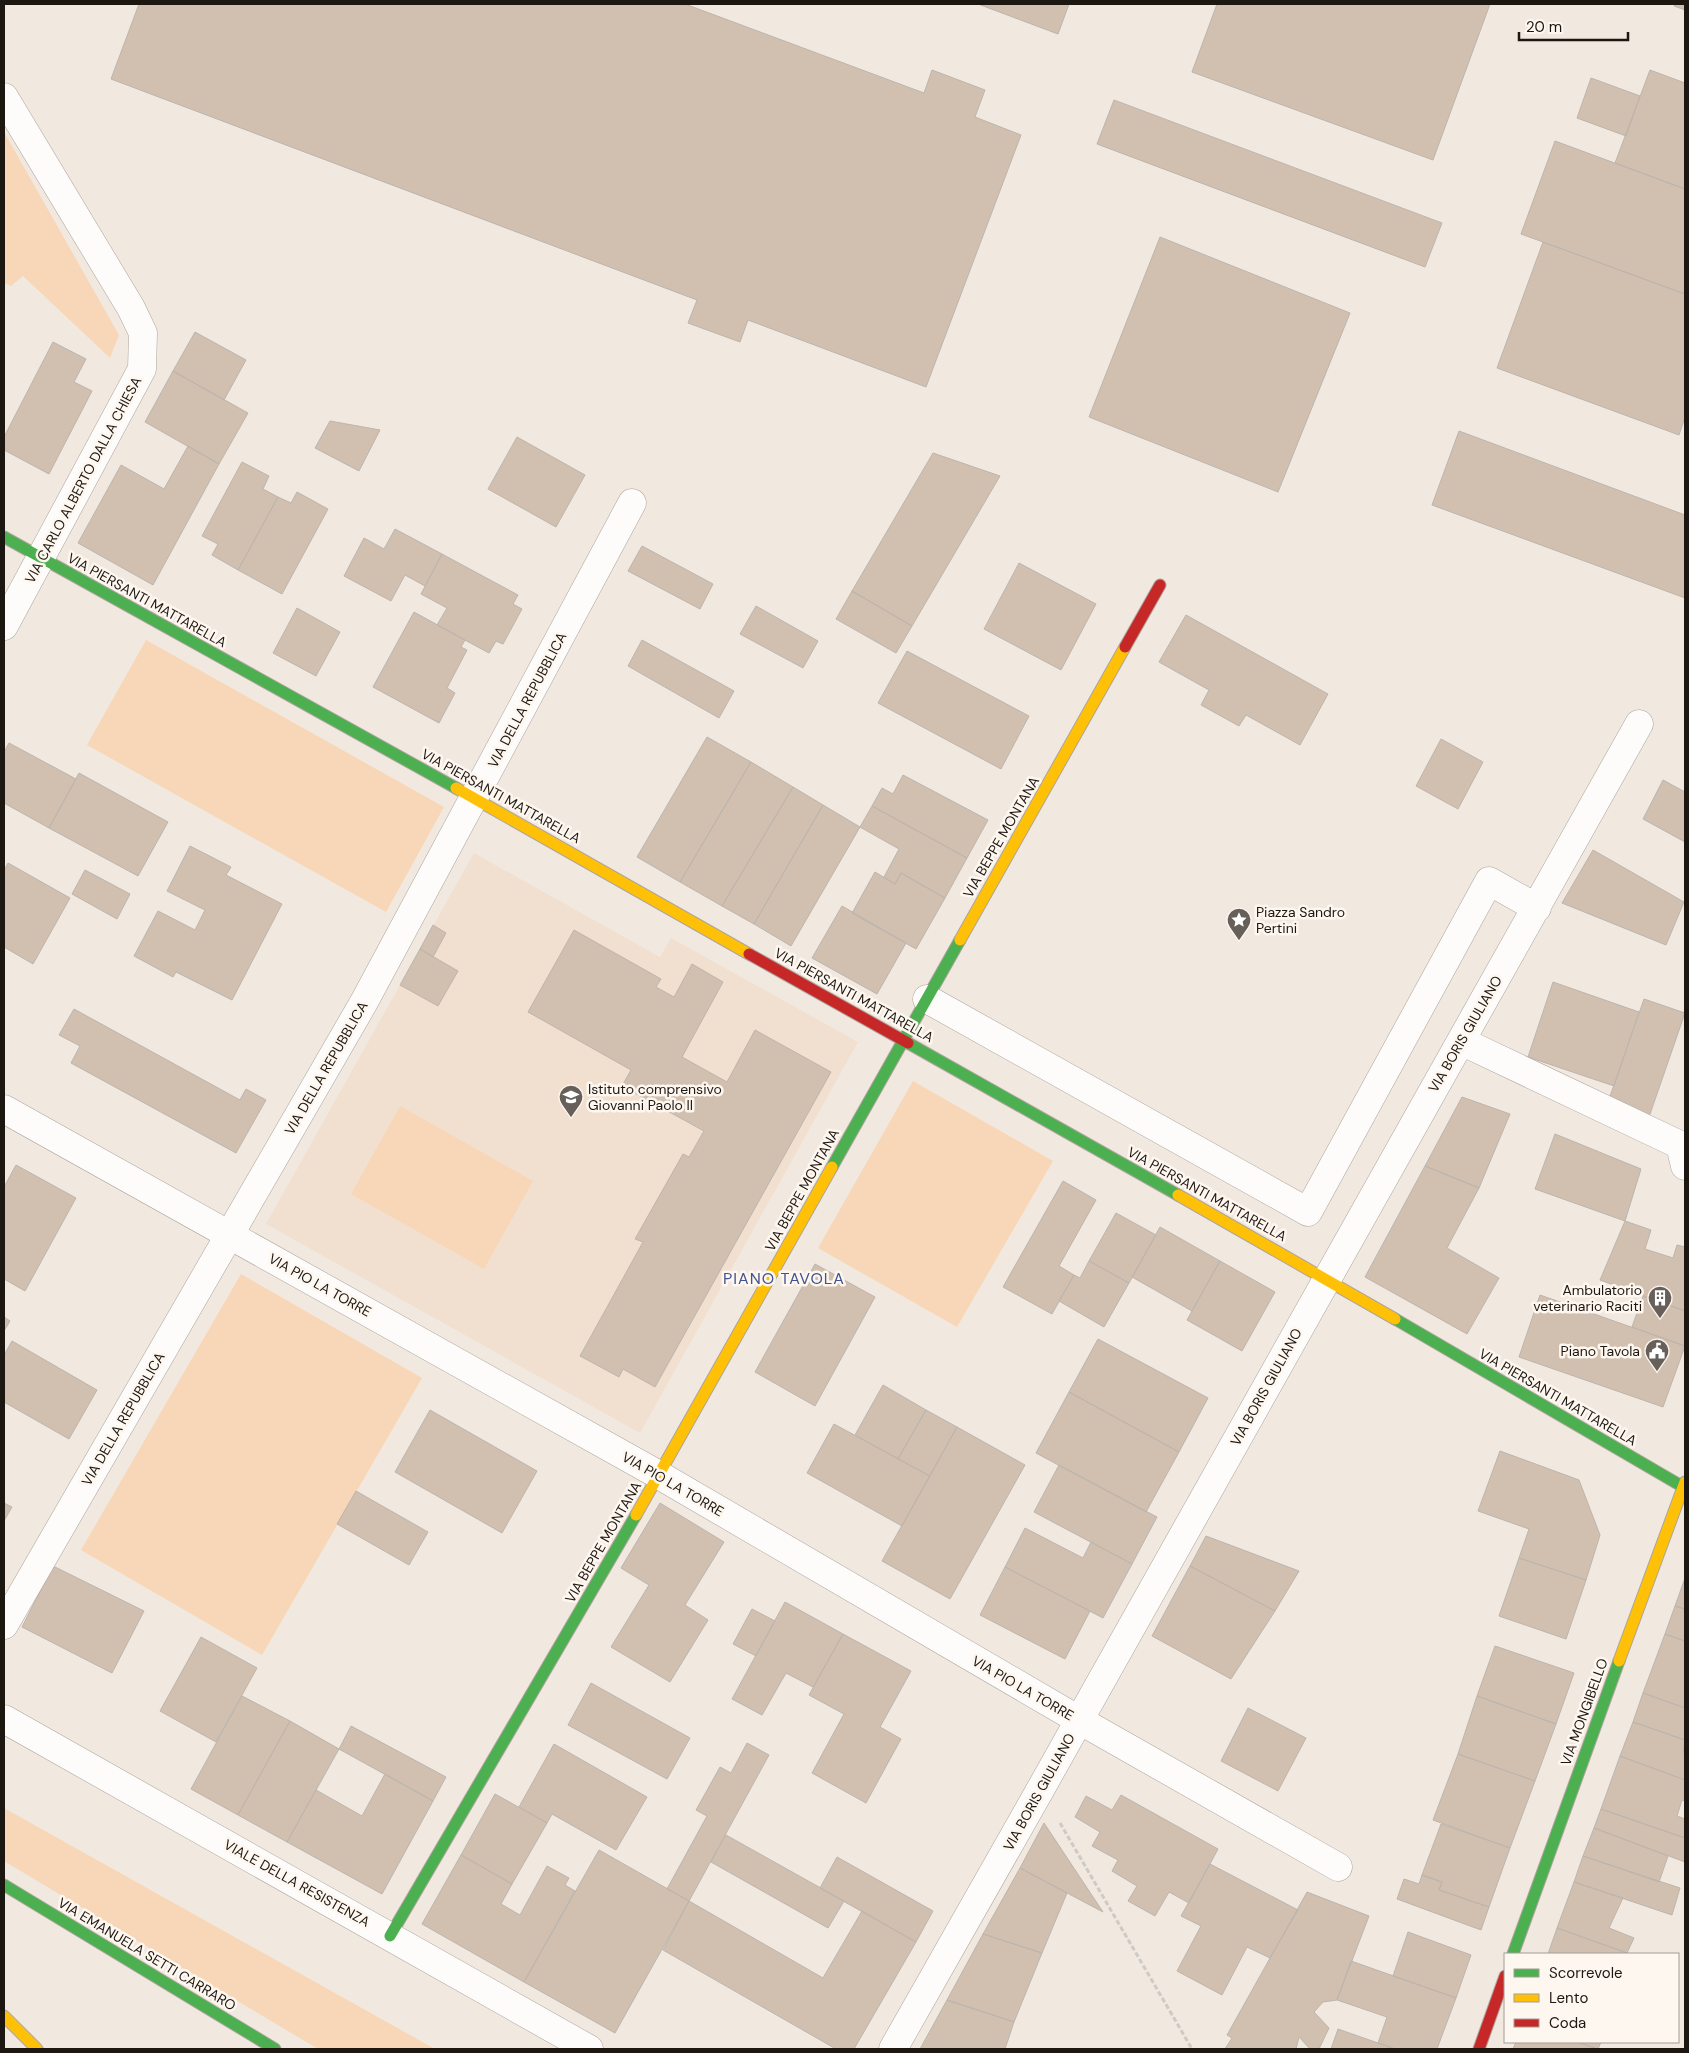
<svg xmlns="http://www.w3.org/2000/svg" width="1689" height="2053" font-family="'DM Sans',sans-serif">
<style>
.built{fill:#f1e0d0}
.green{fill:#f7d7b7}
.building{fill:#d1c0af;stroke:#bcb5ae}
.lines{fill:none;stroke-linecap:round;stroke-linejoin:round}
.street-casing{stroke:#aca49e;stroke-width:29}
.fast-casing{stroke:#aca49e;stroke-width:13}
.slow-casing{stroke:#aca49e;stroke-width:13}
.jam-casing{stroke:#aca49e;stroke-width:13}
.path{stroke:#cecbc7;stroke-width:3;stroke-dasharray:5 2.5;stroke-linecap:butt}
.street{stroke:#fdfcfa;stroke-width:28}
.fast{stroke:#4caf50;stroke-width:11}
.slow{stroke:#ffc107;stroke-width:11}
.jam{stroke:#c62828;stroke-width:11}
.labels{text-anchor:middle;stroke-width:5;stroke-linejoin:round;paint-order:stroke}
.street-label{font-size:14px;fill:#1d1712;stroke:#fef7f0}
.poi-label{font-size:14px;fill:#1d1712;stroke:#fef7f0;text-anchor:start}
.quarter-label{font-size:16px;letter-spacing:1px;fill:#42548f;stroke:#fef7f0}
</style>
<rect width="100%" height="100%" fill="#f1e8df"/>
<path class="built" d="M 474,853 L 660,957 L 671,938 L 858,1042 L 640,1433 L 266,1224 Z"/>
<path class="green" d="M 4,132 L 119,335 L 110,358 L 23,276 L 11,286 L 4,283 Z
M 146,640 L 444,807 L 386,912 L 87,745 Z
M 913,1081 L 1053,1161 L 957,1327 L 818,1248 Z
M 400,1106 L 533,1181 L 484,1269 L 351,1194 Z
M 241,1274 L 422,1378 L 262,1655 L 81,1550 Z
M 4,1808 L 435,2049 L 318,2049 L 4,1861 Z"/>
<path class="building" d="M 139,4 L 685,4 L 924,93 L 932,70 L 985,90 L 975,117 L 1021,135 L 926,387 L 748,320 L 740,342 L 688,323 L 697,300 L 111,79 Z
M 978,4 L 1069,4 L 1058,34 Z
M 1217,4 L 1490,4 L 1433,160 L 1192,72 Z
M 1675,4 L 1685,4 L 1685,10 L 1674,6 Z
M 1650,70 L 1685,83 L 1685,189 L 1615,163 Z
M 1591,78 L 1640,96 L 1626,136 L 1577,118 Z
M 1114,100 L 1442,223 L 1425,267 L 1097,144 Z
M 1555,141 L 1685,189 L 1685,294 L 1521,234 Z
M 1160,237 L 1350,313 L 1278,492 L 1089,417 Z
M 1543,242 L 1685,294 L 1685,417 L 1679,435 L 1497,368 Z
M 195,332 L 246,360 L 224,400 L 173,371 Z
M 53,342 L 86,359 L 74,382 L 92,391 L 49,474 L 4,450 L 4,437 Z
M 173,371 L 248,413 L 219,464 L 145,422 Z
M 330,421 L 380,430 L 359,471 L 315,448 Z
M 1459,431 L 1685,515 L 1685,598 L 1432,505 Z
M 517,437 L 585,475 L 556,527 L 488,489 Z
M 188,446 L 219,464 L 153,585 L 78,543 L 121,465 L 164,489 Z
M 933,453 L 1000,476 L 912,626 L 852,591 Z
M 242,462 L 269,476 L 263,489 L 278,497 L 238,570 L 212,555 L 218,544 L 202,536 Z
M 297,492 L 328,509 L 282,594 L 238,570 L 278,497 L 291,503 Z
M 395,529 L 442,554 L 425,586 L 405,575 L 391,601 L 344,576 L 364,538 L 384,549 Z
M 642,546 L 713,584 L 700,609 L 628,571 Z
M 442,554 L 518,595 L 513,604 L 522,609 L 503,644 L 496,641 L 489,653 L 437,625 L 447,608 L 421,594 Z
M 1019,563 L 1096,604 L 1061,670 L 984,629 Z
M 852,591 L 912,626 L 896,653 L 836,619 Z
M 756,606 L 818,641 L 803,668 L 740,634 Z
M 297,608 L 340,632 L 316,676 L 273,653 Z
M 414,612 L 465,640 L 461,647 L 467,650 L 447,688 L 455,693 L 439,723 L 373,687 Z
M 1186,615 L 1328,694 L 1300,745 L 1246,715 L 1239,726 L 1201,705 L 1209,690 L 1159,662 Z
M 642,640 L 734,691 L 719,718 L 628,666 Z
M 907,651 L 1029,716 L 1001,769 L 878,703 Z
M 707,737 L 751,762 L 680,882 L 637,857 Z
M 1441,739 L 1483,762 L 1458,809 L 1416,786 Z
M 9,743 L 76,779 L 49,828 L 4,803 L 4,752 Z
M 751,762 L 793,787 L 722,906 L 680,882 Z
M 79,773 L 168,822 L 138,876 L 49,828 Z
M 903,775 L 988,820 L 967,858 L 872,806 L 882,788 L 893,794 Z
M 1663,780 L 1685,792 L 1685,842 L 1643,819 Z
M 793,787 L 823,805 L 754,924 L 722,906 Z
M 823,805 L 860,827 L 791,946 L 754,924 Z
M 872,806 L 967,858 L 945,898 L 901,873 L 895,884 L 884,877 L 899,849 L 860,827 Z
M 190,846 L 231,867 L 226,875 L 282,904 L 232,1000 L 176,972 L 173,977 L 134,956 L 158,911 L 195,930 L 205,910 L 167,891 Z
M 1593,850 L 1684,902 L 1666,945 L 1562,903 Z
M 8,863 L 70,898 L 33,964 L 4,947 L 4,871 Z
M 85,870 L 130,894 L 117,919 L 72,894 Z
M 875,872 L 895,884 L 901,873 L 945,898 L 916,949 L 852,913 Z
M 842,906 L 906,943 L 877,994 L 812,958 Z
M 433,925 L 446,933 L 433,957 L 420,949 Z
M 574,930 L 661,979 L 656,987 L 674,997 L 692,964 L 723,982 L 682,1057 L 727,1082 L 755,1030 L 831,1072 L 655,1387 L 623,1369 L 619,1377 L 580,1356 L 643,1242 L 635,1239 L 683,1154 L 689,1157 L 704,1131 L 622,1086 L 631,1070 L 528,1012 Z
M 420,949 L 458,971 L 438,1006 L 400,985 Z
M 1553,982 L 1639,1012 L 1614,1086 L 1528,1057 Z
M 1644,999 L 1685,1013 L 1649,1117 L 1608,1102 Z
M 74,1009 L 240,1100 L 246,1089 L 266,1100 L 236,1153 L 71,1063 L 80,1046 L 59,1035 Z
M 1462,1097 L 1510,1114 L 1479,1188 L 1425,1166 Z
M 1555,1134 L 1641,1169 L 1625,1221 L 1535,1189 Z
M 16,1165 L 76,1198 L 25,1291 L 4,1279 L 4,1187 Z
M 1425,1166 L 1479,1188 L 1447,1248 L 1499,1278 L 1467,1334 L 1365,1277 Z
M 1063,1181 L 1096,1200 L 1059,1266 L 1074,1275 L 1052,1314 L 1003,1287 Z
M 1116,1213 L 1156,1235 L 1129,1283 L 1089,1261 Z
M 1625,1221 L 1651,1230 L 1645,1249 L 1673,1258 L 1677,1245 L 1685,1247 L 1685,1311 L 1600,1280 Z
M 1160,1227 L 1220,1261 L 1192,1311 L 1132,1277 Z
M 1089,1261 L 1129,1283 L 1104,1327 L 1059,1301 L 1074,1275 L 1080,1278 Z
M 1220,1261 L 1275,1292 L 1242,1351 L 1187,1320 Z
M 815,1264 L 875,1297 L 815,1406 L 755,1372 Z
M 1540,1295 L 1685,1346 L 1663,1407 L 1519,1357 Z
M 1643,1296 L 1685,1311 L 1685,1346 L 1632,1327 Z
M 4,1317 L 10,1321 L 4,1331 Z
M 1098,1339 L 1208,1398 L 1179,1452 L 1069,1392 Z
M 12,1341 L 97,1390 L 69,1439 L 4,1402 L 4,1355 Z
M 883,1385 L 926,1410 L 898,1459 L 855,1435 Z
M 1069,1392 L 1179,1452 L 1146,1512 L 1036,1453 Z
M 430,1410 L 537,1471 L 502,1533 L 395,1472 Z
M 926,1410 L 957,1427 L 930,1476 L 898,1459 Z
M 834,1424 L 930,1476 L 902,1526 L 807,1473 Z
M 957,1427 L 1025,1465 L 950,1599 L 882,1561 Z
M 1500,1451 L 1579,1480 L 1600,1535 L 1586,1580 L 1519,1558 L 1529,1529 L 1478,1511 Z
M 1059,1465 L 1157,1517 L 1132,1564 L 1034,1512 Z
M 356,1491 L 428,1532 L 409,1565 L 337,1524 Z
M 4,1503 L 12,1507 L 4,1521 Z
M 660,1503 L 724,1542 L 685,1605 L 708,1620 L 670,1682 L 611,1647 L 649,1585 L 621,1568 Z
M 1025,1528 L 1083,1558 L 1091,1542 L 1132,1564 L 1103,1618 L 1005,1567 Z
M 1206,1536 L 1299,1571 L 1275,1611 L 1190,1566 Z
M 1519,1558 L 1586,1580 L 1566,1639 L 1499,1616 Z
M 53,1566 L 144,1611 L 112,1673 L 22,1627 Z
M 1190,1566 L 1275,1611 L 1231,1679 L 1152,1636 Z
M 1005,1567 L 1090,1611 L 1065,1659 L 980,1615 Z
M 1685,1578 L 1685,1609 L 1675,1606 Z
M 785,1602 L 843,1634 L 813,1687 L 786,1673 L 762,1715 L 732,1699 Z
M 1675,1606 L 1685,1609 L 1685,1641 L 1665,1634 Z
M 752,1609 L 775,1621 L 756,1656 L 733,1644 Z
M 843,1634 L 911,1671 L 880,1727 L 901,1739 L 866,1803 L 812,1773 L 844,1714 L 809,1695 Z
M 1665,1634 L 1685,1641 L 1685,1708 L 1643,1693 Z
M 201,1637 L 257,1668 L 216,1742 L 160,1711 Z
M 1495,1646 L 1574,1673 L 1556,1724 L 1477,1696 Z
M 591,1683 L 690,1738 L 667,1779 L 568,1725 Z
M 1643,1693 L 1685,1708 L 1685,1740 L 1633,1722 Z
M 242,1696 L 290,1721 L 238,1815 L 191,1789 Z
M 1477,1696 L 1556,1724 L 1535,1781 L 1458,1754 Z
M 1248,1708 L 1306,1738 L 1278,1791 L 1221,1761 Z
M 290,1721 L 339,1749 L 287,1842 L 238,1815 Z
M 1633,1722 L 1685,1740 L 1683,1754 L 1685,1755 L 1685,1780 L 1620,1756 Z
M 351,1726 L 446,1777 L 433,1801 L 339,1749 Z
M 747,1743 L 769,1755 L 689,1901 L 667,1889 L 707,1816 L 696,1810 L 720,1767 L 731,1773 Z
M 554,1744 L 647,1797 L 616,1850 L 552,1814 L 547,1823 L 519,1807 Z
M 1458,1754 L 1535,1781 L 1510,1848 L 1433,1820 Z
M 1620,1756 L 1685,1780 L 1685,1801 L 1682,1800 L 1677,1816 L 1685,1819 L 1685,1838 L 1601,1809 Z
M 385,1774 L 433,1801 L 382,1894 L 287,1842 L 316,1790 L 362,1816 Z
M 495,1794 L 547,1823 L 512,1884 L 461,1855 Z
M 1121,1795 L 1218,1849 L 1189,1903 L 1169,1892 L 1155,1916 L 1128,1901 L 1137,1886 L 1112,1871 L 1118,1860 L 1092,1846 L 1100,1832 L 1075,1817 L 1086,1796 L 1112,1810 Z
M 1601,1809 L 1685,1838 L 1685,1862 L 1594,1828 Z
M 1044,1823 L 1103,1912 L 1020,1868 Z
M 1441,1824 L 1510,1848 L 1489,1907 L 1439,1890 L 1442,1882 L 1422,1875 Z
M 1594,1828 L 1668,1856 L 1659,1882 L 1583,1856 Z
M 726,1835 L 844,1901 L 828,1928 L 711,1862 Z
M 599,1850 L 689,1901 L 615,2033 L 524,1982 Z
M 461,1855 L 512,1884 L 501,1904 L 520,1915 L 547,1866 L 569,1878 L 565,1885 L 575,1891 L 524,1982 L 422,1924 Z
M 1583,1856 L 1680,1888 L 1672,1915 L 1574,1882 Z
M 837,1857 L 933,1911 L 916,1942 L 820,1888 Z
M 1210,1864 L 1298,1910 L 1270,1958 L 1247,1947 L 1222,1995 L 1177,1971 L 1201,1926 L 1181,1916 Z
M 1020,1868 L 1067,1893 L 1042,1953 L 983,1934 Z
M 1422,1875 L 1442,1882 L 1439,1890 L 1489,1907 L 1481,1930 L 1397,1899 L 1404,1879 L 1419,1884 Z
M 1574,1882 L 1623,1898 L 1609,1928 L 1634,1938 L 1627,1953 L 1557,1928 Z
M 1307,1892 L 1369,1916 L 1337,2000 L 1323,2002 L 1314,2012 L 1329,2028 L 1319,2049 L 1310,2049 L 1299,2037 L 1296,2049 L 1225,2049 L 1232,2038 L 1227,2035 Z
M 689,1901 L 823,1978 L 862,1911 L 916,1942 L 854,2049 L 836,2049 L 663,1950 Z
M 1557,1928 L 1627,1953 L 1630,1954 L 1548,1954 Z
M 1408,1932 L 1471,1955 L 1456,1998 L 1393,1976 Z
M 983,1934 L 1042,1953 L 1014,2022 L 947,2000 Z
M 1351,1961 L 1456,1998 L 1437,2049 L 1395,2049 L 1378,2043 L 1387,2017 L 1337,2000 Z
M 947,2000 L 1014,2022 L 1005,2049 L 920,2049 Z
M 1338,2029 L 1378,2043 L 1395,2049 L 1331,2049 Z
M 1516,2042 L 1577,2042 L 1597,2049 L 1513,2049 Z
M 1577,2042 L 1601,2042 L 1598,2049 Z"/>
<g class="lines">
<defs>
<path id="street" d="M 4,97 L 131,308 L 143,333 L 142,369 L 4,626
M 927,999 L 1308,1212 L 1489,881 L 1537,908
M 1461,1041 L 1680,1145 L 1685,1166
M 4,1109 L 659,1475 L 1079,1720 L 1338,1867
M 4,1625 L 364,1002 L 632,503
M 4,1719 L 589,2049
M 893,2049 L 1040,1790 L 1639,724"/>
<path id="fast" d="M 4,537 L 456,788
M 908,1043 L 1178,1195
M 832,1167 L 960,940
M 1395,1319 L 1685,1488
M 4,1885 L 275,2049
M 390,1936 L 636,1515
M 1513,1954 L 1619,1661"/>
<path id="slow" d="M 456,788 L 749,954
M 960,940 L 1125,647
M 1178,1195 L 1395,1319
M 636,1515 L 832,1167
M 1619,1661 L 1685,1482
M 4,2016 L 37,2049"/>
<path id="jam" d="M 1125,647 L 1160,585
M 749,954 L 908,1043
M 1479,2049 L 1505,1976"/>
</defs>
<use href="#street" class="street-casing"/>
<use href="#fast" class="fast-casing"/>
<use href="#slow" class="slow-casing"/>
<use href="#jam" class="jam-casing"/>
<path class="path" d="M 1060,1823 L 1192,2049"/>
<use href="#street" class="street"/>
<use href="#fast" class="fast"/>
<use href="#slow" class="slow"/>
<use href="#jam" class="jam"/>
</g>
<defs>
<symbol id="sight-pin" viewBox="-11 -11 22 30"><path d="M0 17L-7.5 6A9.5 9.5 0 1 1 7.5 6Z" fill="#67605a" stroke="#fef7f0"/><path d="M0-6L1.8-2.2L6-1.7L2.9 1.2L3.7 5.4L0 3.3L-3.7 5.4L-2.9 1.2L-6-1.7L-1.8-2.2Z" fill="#fff"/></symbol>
<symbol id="school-pin" viewBox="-11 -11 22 30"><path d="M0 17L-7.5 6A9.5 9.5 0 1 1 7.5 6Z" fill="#67605a" stroke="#fef7f0"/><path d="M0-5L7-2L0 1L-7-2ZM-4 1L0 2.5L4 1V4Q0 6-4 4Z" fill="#fff"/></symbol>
<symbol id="building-pin" viewBox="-11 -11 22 30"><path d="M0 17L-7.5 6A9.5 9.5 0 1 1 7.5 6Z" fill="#67605a" stroke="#fef7f0"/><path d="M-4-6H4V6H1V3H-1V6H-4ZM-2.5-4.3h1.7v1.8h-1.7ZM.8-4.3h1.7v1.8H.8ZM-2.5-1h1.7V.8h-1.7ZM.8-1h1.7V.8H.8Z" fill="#fff"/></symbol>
<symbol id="civic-pin" viewBox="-11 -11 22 30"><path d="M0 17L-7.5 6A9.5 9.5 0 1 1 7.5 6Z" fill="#67605a" stroke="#fef7f0"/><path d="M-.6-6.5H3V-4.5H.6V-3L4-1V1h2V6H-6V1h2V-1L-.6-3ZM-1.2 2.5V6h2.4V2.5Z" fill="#fff"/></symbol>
</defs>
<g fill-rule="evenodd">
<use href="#sight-pin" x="1225" y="906" width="28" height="38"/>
<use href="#school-pin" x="557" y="1083" width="28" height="38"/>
<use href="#building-pin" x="1646" y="1284" width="28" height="38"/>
<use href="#civic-pin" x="1643" y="1337" width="28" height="38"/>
</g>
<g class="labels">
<g class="street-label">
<text transform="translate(83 480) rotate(-62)" y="5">VIA CARLO ALBERTO DALLA CHIESA</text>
<text transform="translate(147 600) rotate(29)" y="5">VIA PIERSANTI MATTARELLA</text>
<text transform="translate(527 700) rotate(-62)" y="5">VIA DELLA REPUBBLICA</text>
<text transform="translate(501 796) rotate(29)" y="5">VIA PIERSANTI MATTARELLA</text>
<text transform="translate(1001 837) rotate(-60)" y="5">VIA BEPPE MONTANA</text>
<text transform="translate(854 995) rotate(29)" y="5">VIA PIERSANTI MATTARELLA</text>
<text transform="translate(1465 1034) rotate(-60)" y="5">VIA BORIS GIULIANO</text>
<text transform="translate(326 1068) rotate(-60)" y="5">VIA DELLA REPUBBLICA</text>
<text transform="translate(802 1190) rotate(-61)" y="5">VIA BEPPE MONTANA</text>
<text transform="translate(1207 1194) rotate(29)" y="5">VIA PIERSANTI MATTARELLA</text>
<text transform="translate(320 1285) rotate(29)" y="5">VIA PIO LA TORRE</text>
<text transform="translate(1266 1387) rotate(-61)" y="5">VIA BORIS GIULIANO</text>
<text transform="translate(1558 1397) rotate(30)" y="5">VIA PIERSANTI MATTARELLA</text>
<text transform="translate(123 1419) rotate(-60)" y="5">VIA DELLA REPUBBLICA</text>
<text transform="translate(673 1484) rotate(30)" y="5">VIA PIO LA TORRE</text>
<text transform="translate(603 1542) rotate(-60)" y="5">VIA BEPPE MONTANA</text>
<text transform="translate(1023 1688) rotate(30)" y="5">VIA PIO LA TORRE</text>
<text transform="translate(1584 1712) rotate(-70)" y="5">VIA MONGIBELLO</text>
<text transform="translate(1039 1792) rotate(-61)" y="5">VIA BORIS GIULIANO</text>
<text transform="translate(297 1883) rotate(29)" y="5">VIALE DELLA RESISTENZA</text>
<text transform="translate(147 1954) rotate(31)" y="5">VIA EMANUELA SETTI CARRARO</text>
</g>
<g class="poi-label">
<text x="1256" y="917">Piazza Sandro<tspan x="1256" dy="16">Pertini</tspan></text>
<text x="588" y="1094">Istituto comprensivo<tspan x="588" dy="16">Giovanni Paolo II</tspan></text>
<text x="1642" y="1295" text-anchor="end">Ambulatorio<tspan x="1642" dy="16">veterinario Raciti</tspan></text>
<text x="1640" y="1356" text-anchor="end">Piano Tavola</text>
</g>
<g class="quarter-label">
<text x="784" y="1284">PIANO TAVOLA</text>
</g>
</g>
<rect width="1689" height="2053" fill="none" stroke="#1d1712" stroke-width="10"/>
<rect x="1504" y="1953" width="175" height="90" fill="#fef7f0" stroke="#a49d97"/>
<rect x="1514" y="1969" width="25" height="8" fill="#4caf50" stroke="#a49d97"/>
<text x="1549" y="1978" font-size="15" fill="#1d1712">Scorrevole</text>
<rect x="1514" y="1994" width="25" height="8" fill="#ffc107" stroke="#a49d97"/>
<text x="1549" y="2003" font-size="15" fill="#1d1712">Lento</text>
<rect x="1514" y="2019" width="25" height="8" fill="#c62828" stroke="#a49d97"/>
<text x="1549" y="2028" font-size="15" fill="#1d1712">Coda</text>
<path d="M1519 32v8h109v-8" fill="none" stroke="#1d1712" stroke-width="2.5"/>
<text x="1526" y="32" font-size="15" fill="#1d1712" stroke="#fef7f0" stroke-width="4" paint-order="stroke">20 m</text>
</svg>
